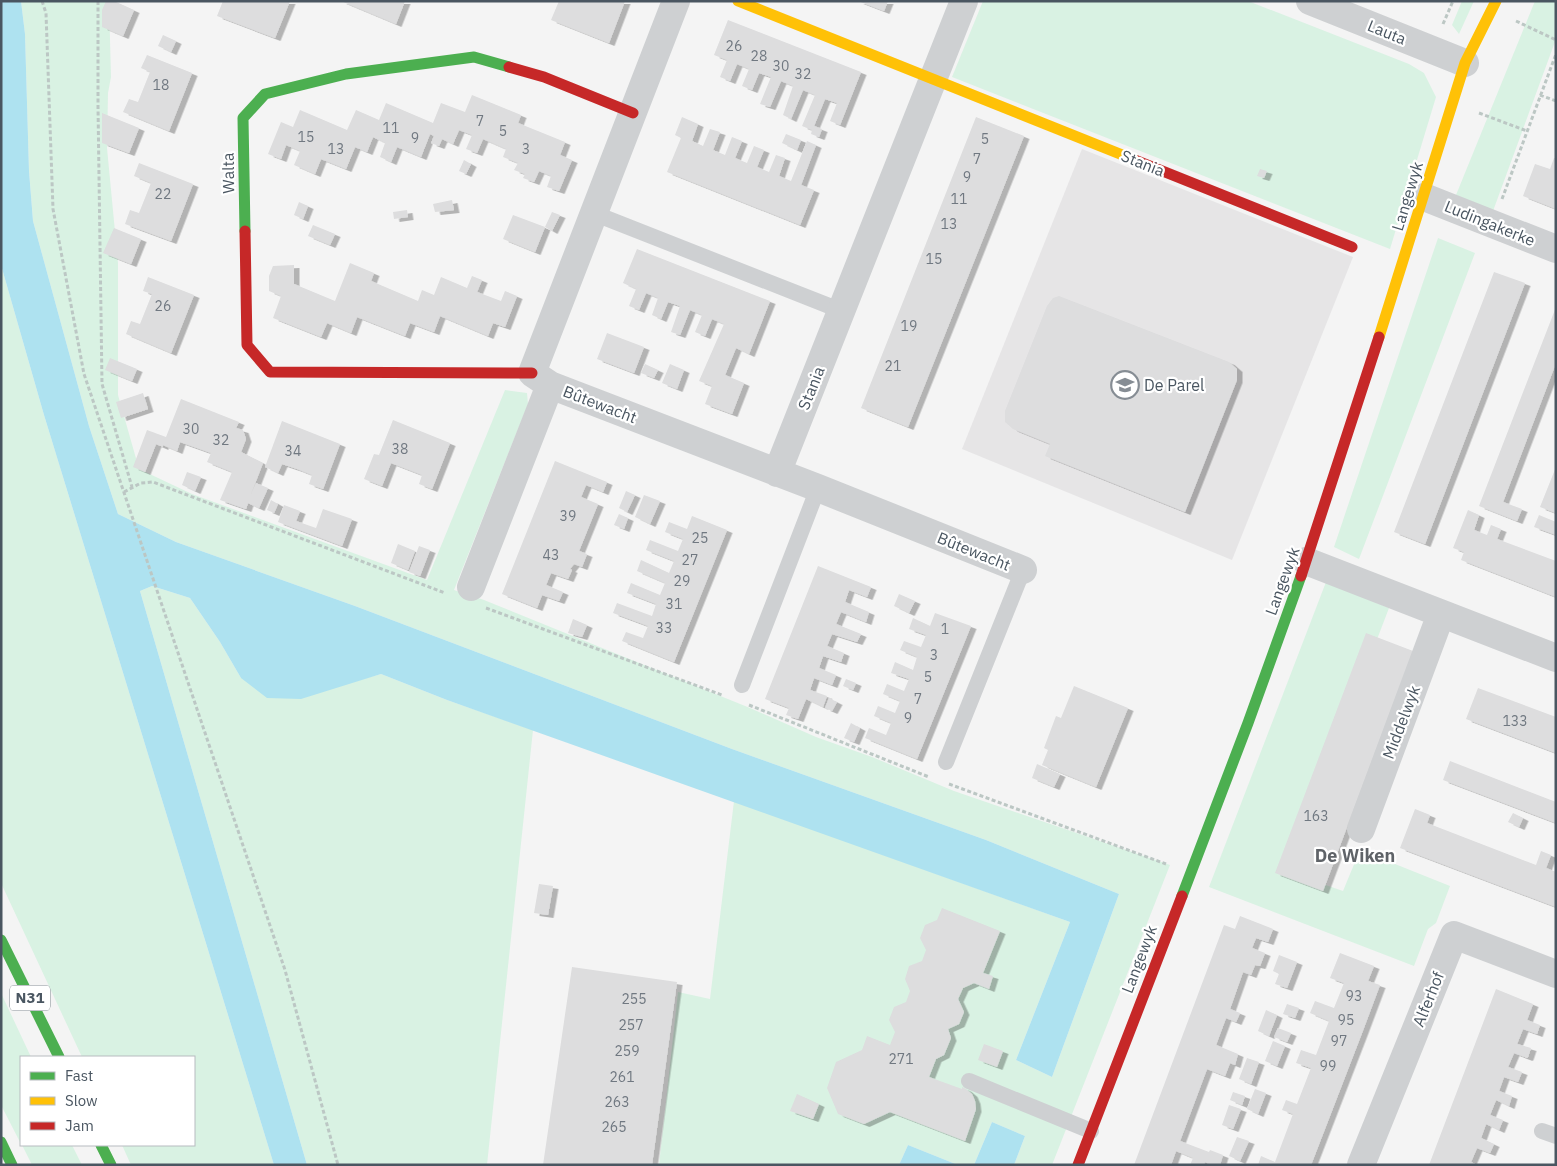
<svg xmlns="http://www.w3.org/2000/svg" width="1557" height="1166" font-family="'IBM Plex Sans',sans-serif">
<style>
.education{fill:#e6e5e6}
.green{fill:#d9f2e3}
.water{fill:#aee2f0}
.building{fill:#ddddde;filter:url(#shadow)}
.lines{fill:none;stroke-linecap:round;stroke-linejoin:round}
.path{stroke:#bcc7c4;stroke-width:3;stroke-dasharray:4 2.5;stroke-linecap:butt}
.lane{stroke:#ced0d2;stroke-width:16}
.street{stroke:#ced0d2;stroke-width:28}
.fast{stroke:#4caf50;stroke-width:11}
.slow{stroke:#ffc107;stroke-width:11}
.jam{stroke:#c62828;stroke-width:11}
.labels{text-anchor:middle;stroke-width:4.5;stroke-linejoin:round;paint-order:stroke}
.number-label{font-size:14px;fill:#707881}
.shield{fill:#fff;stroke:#808990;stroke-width:1}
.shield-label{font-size:15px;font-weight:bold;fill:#4a5661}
.street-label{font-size:16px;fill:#4a5661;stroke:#fff}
.poi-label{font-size:16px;fill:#4a5661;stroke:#fff;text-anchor:start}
.neighbourhood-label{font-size:18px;font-weight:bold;fill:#5f6368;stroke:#fff}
</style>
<defs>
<filter id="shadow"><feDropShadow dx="5.5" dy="3" stdDeviation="0" flood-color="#0004"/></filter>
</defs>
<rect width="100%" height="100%" fill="#f4f4f4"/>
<path class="education" d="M 1082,149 L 1353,257 L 1232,560 L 962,449 Z"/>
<path class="green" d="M 21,1 L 109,1 L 111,77 L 108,93 L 107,148 L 118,263 L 118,395 L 139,469 L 192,494 L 427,580 L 505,390 L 527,393 L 528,404 L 454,590 L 484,600 L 750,708 L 816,737 L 872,757 L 954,791 L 1170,865 L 1052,1165 L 1014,1165 L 1025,1136 L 992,1122 L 974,1165 L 958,1165 L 908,1145 L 899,1165 L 659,1165 L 678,992 L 710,999 L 734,801 L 1070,922 L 1016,1060 L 1052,1077 L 1119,894 L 986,840 L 732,749 L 355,606 L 176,542 L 118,514 L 89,426 L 33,221 L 29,171 L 25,34 Z
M 983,1 L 1248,1 L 1409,64 L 1424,73 L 1436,97 L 1390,249 L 952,77 Z
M 1462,1 L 1474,1 L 1459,34 L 1452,25 Z
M 1535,1 L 1556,1 L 1556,39 L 1493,211 L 1456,195 Z
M 1438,238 L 1475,253 L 1359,559 L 1334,547 Z
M 1,265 L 44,415 L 274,1165 L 131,1165 L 122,1145 L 194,1145 L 194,1057 L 82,1057 L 1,883 Z
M 1326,582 L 1389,608 L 1288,872 L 1343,891 L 1360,850 L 1450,886 L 1436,923 L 1428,929 L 1414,966 L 1209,887 Z
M 152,586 L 190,598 L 220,642 L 241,678 L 352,682 L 381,674 L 447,700 L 533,730 L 487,1165 L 307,1165 L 140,591 Z
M 1,993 L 31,1057 L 21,1057 L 21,1144 L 1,1105 Z
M 22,1145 L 72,1145 L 82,1165 L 32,1165 Z"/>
<path class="water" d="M 1,1 L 21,1 L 25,34 L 29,171 L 33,221 L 89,426 L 118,514 L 176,542 L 355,606 L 732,749 L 986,840 L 1119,894 L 1052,1077 L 1016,1060 L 1070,922 L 447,700 L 381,674 L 301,699 L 267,698 L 241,678 L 220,642 L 190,598 L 152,586 L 140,591 L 307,1165 L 274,1165 L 44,415 L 1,265 Z
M 992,1122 L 1025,1136 L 1014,1165 L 974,1165 Z
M 908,1145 L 958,1165 L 899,1165 Z"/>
<path class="building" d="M 106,1 L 114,1 L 134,10 L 123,36 L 102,27 L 102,10 Z
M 223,1 L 290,1 L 275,38 L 217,16 Z
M 341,1 L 405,1 L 396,24 Z
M 559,1 L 625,1 L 609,43 L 551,20 Z
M 858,1 L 888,1 L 884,11 Z
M 728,20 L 861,72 L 840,125 L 830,121 L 837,103 L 825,99 L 814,126 L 822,129 L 819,137 L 811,134 L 812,130 L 802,126 L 815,95 L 803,90 L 791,119 L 783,115 L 793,86 L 781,81 L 770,107 L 760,104 L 771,77 L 759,73 L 752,90 L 742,86 L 749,69 L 737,64 L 730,81 L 720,77 L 727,60 L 714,55 Z
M 163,35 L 176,41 L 171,52 L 158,46 Z
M 147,55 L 192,73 L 169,131 L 123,112 L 129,99 L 138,102 L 150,72 L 141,68 Z
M 472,95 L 521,115 L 518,123 L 565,142 L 560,155 L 572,160 L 559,191 L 547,187 L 551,176 L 539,171 L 534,182 L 523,178 L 525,174 L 514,170 L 518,163 L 503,157 L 506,149 L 483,139 L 477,153 L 466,149 L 472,135 L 459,130 L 453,144 L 442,139 L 439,146 L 431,143 L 434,136 L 430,134 L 421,157 L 397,147 L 391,162 L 380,157 L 385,143 L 373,137 L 367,152 L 355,147 L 346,169 L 321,159 L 315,174 L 294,165 L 300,151 L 286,145 L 281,159 L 268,154 L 281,122 L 293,127 L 300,110 L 347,130 L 356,110 L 379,120 L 386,103 L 433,123 L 441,103 L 465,112 Z
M 102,113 L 139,128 L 129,153 L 102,143 Z
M 682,117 L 698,124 L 692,141 L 703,146 L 710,129 L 720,132 L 713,150 L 725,155 L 732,137 L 742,141 L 735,158 L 747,163 L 754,146 L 764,150 L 757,167 L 769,172 L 776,155 L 785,158 L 779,176 L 791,181 L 807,141 L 816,145 L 801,185 L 814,190 L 800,225 L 667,172 L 681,138 L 675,135 Z
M 976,117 L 1024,136 L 908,427 L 861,408 Z
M 786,134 L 801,140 L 797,150 L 782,143 Z
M 1554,158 L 1556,158 L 1556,209 L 1523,196 L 1535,164 L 1550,169 Z
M 464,160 L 471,164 L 466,174 L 459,171 Z
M 139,163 L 193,184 L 171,241 L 125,224 L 130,210 L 139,213 L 151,183 L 134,176 Z
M 1260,169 L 1267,171 L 1264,178 L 1257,176 Z
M 452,200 L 454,210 L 435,212 L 433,204 Z
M 299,202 L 308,206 L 303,219 L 294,215 Z
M 407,210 L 408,217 L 394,219 L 393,212 Z
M 552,212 L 560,215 L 552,231 L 545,227 L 535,252 L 503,239 L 513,215 L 545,227 Z
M 313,225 L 335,234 L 330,245 L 308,236 Z
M 114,228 L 141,239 L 131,264 L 103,253 Z
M 637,249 L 770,301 L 749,354 L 736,348 L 725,375 L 744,383 L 732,414 L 705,404 L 712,386 L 699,381 L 724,324 L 712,319 L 705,336 L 695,332 L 702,315 L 690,310 L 680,335 L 671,332 L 680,306 L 668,302 L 661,319 L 652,315 L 658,298 L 646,293 L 639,310 L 629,306 L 636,289 L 623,283 Z
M 350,263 L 374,273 L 371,281 L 418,301 L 422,290 L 434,295 L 441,277 L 467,288 L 472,276 L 482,280 L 477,292 L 501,301 L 505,291 L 517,296 L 505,327 L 493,323 L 488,336 L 440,316 L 434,332 L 410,323 L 405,336 L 357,317 L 351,333 L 327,323 L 321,337 L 273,318 L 281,296 L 269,291 L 269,276 L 273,266 L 294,265 L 294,284 L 335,301 Z
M 1494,272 L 1525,283 L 1425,544 L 1394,532 Z
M 148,277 L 194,295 L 171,353 L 126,334 L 131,321 L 140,324 L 152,294 L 143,291 Z
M 1059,296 L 1229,362 L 1237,369 L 1237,380 L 1185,512 L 1045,456 L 1050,444 L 1013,429 L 1005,422 L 1005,411 L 1047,306 L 1053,298 Z
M 1556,307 L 1556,363 L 1503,502 L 1522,509 L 1517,521 L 1479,506 Z
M 607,333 L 644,347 L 634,373 L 597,359 Z
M 110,358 L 137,369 L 132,381 L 105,370 Z
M 645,364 L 658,370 L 654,378 L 641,373 Z
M 670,364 L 684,370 L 677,389 L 662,383 Z
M 143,393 L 148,409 L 121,418 L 116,402 Z
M 181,399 L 239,422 L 236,428 L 243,430 L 246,439 L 241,452 L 263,463 L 251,494 L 256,483 L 268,488 L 259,508 L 248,503 L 246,509 L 220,500 L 232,472 L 207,462 L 211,453 L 180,442 L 177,451 L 163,445 L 163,447 L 156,444 L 145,472 L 133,467 L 147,430 L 166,437 Z
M 393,420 L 450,443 L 432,489 L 419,484 L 422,475 L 391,463 L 382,486 L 364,479 L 374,454 L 379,455 Z
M 282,421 L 340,444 L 323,489 L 309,484 L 312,475 L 297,469 L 282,464 L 278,473 L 265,467 Z
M 555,461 L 607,482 L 603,492 L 586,485 L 581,497 L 598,504 L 579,551 L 587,554 L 582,567 L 574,564 L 570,569 L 572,570 L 568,579 L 551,573 L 546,585 L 563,592 L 559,601 L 542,595 L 537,608 L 502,594 Z
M 1556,467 L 1556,513 L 1540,507 Z
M 187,472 L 201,477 L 195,491 L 182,485 Z
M 626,491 L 635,495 L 627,512 L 619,508 Z
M 644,495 L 660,501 L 650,524 L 635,517 Z
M 271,500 L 278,504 L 274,513 L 267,510 Z
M 284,505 L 300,511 L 296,521 L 316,528 L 323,509 L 352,519 L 342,546 L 278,522 Z
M 1468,510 L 1479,515 L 1474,530 L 1487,535 L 1491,525 L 1501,529 L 1497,539 L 1556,561 L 1556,597 L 1461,560 L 1464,552 L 1453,548 Z
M 619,514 L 628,518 L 624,529 L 614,525 Z
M 1539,515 L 1556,522 L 1556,535 L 1534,527 Z
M 692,516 L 727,530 L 674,662 L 622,641 L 626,632 L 643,638 L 648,626 L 613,613 L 617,603 L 652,616 L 656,604 L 627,593 L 631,583 L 660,595 L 665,583 L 637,571 L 641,560 L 669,573 L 674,561 L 646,550 L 650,540 L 678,551 L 683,539 L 665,532 L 669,522 L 687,529 Z
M 398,544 L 415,551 L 408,570 L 391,563 Z
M 419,546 L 430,550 L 420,576 L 409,572 Z
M 818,566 L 871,587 L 867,597 L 849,590 L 845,602 L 869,612 L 866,622 L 841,612 L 836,624 L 861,634 L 857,642 L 832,634 L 827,646 L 844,653 L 841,662 L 823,656 L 819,668 L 836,675 L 832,685 L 814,678 L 810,690 L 827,696 L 823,707 L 806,699 L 798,719 L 786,715 L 789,708 L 765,699 Z
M 899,594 L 915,601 L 909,613 L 894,606 Z
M 935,613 L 971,626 L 917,759 L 865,738 L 869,728 L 886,735 L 891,723 L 874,716 L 878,706 L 895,713 L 900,701 L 883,694 L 887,684 L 904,691 L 909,679 L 891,673 L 895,662 L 913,670 L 917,657 L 900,650 L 904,641 L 921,647 L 926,635 L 909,629 L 913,618 L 930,626 Z
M 573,619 L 587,625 L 582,637 L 568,633 Z
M 1366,633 L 1413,651 L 1323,891 L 1275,873 Z
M 846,679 L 856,683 L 853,690 L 843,686 Z
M 1074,686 L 1128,708 L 1096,787 L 1042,765 L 1048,750 L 1044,748 L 1056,716 L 1061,718 Z
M 1478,688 L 1556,717 L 1556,753 L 1466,719 Z
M 829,698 L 837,702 L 832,711 L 825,708 Z
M 851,723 L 860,728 L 854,742 L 844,738 Z
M 1450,761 L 1556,802 L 1556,823 L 1443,780 Z
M 1037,764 L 1060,774 L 1054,787 L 1032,778 Z
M 1415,809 L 1430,815 L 1427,823 L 1536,865 L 1541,851 L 1551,855 L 1546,868 L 1556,872 L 1556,907 L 1400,848 Z
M 1513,813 L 1523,818 L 1519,827 L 1508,822 Z
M 539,884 L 553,886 L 548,915 L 534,913 Z
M 942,908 L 1000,931 L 983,973 L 993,976 L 989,989 L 974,983 L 963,988 L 958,999 L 964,1012 L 959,1024 L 948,1029 L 951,1038 L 944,1055 L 936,1059 L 929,1077 L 962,1089 L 962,1087 L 966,1089 L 972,1094 L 975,1101 L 976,1109 L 965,1141 L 890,1112 L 864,1124 L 838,1114 L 827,1088 L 836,1062 L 862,1050 L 867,1036 L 890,1045 L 895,1032 L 889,1020 L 894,1007 L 906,1002 L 910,991 L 905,979 L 909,966 L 922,961 L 926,950 L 920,938 L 925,925 L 937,920 Z
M 1240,916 L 1273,929 L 1268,942 L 1256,938 L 1252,948 L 1265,953 L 1260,966 L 1255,965 L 1251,975 L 1243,972 L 1230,1009 L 1240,1013 L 1236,1022 L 1226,1018 L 1216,1045 L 1238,1054 L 1235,1065 L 1230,1063 L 1225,1076 L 1207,1069 L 1180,1141 L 1209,1152 L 1210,1150 L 1223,1155 L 1220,1165 L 1211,1165 L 1205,1162 L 1204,1165 L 1190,1165 L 1193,1158 L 1176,1151 L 1171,1165 L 1134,1165 L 1224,925 L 1235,929 Z
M 1340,953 L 1374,966 L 1368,981 L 1380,985 L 1362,1033 L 1311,1165 L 1258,1165 L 1261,1156 L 1275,1162 L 1293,1114 L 1282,1110 L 1286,1100 L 1297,1104 L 1311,1068 L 1296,1063 L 1301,1050 L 1316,1055 L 1329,1021 L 1310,1013 L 1315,1001 L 1334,1008 L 1344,983 L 1330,978 Z
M 1279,955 L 1297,962 L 1287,988 L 1275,984 L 1279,974 L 1273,971 Z
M 572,967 L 677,982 L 652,1165 L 543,1165 Z
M 1496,989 L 1533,1004 L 1527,1020 L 1540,1025 L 1537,1034 L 1523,1029 L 1517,1044 L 1531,1048 L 1528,1057 L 1527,1058 L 1514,1053 L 1508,1067 L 1522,1072 L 1518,1082 L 1504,1077 L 1499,1091 L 1512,1096 L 1509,1106 L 1496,1100 L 1490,1115 L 1503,1120 L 1499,1130 L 1486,1124 L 1481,1138 L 1494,1144 L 1490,1153 L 1477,1148 L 1471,1162 L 1477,1165 L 1429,1165 Z
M 1287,1004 L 1299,1008 L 1295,1018 L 1283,1014 Z
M 1266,1010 L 1277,1015 L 1269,1036 L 1258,1031 Z
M 1278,1028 L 1291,1033 L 1287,1042 L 1274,1037 Z
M 1273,1041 L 1285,1046 L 1277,1066 L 1265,1061 Z
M 984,1044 L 1003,1051 L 997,1067 L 978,1060 Z
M 1247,1058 L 1259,1062 L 1251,1084 L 1239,1079 Z
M 1255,1089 L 1266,1093 L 1258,1114 L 1247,1109 Z
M 1233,1092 L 1245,1096 L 1242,1105 L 1230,1100 Z
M 797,1094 L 819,1104 L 813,1119 L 790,1111 Z
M 1229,1105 L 1241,1109 L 1233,1129 L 1222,1125 Z
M 1237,1137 L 1249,1141 L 1240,1161 L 1229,1156 Z"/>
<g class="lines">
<path class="path" d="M 42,1 L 46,13 L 53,209 L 84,374 L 285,970 L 338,1165
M 98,1 L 98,106 L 102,384 L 132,487
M 1516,21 L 1556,40
M 1443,24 L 1453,1
M 1540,95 L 1556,101
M 1479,113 L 1527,131
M 1502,199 L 1556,54
M 124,492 L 141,483 L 153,482 L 445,593
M 486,608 L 722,695
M 749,705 L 929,777
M 949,784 L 1166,864"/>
<path class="lane" d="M 593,213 L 842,311
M 742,685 L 818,488
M 946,762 L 1023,570
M 969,1081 L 1091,1131
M 1542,1131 L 1556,1136"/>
<path class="street" d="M 676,1 L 532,373 L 550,385 L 818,488 L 1023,570
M 1310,1 L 1465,63
M 1424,197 L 1556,249
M 777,473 L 964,1
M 1306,561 L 1556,658
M 471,587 L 550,385
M 1361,829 L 1441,614
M 1361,1165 L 1454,935 L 1556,974"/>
<path class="fast" d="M 245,231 L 243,118 L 265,94 L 346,74 L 474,57 L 509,67
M 1182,896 L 1248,723 L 1301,576
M 1,940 L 59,1057
M 1,1142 L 12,1165
M 101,1145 L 111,1165"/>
<path class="slow" d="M 738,1 L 1135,160
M 1379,337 L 1465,63 L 1496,1"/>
<path class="jam" d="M 509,67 L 544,77 L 633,113
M 1135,160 L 1352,247
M 245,231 L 247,345 L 270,372 L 532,373
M 1301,576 L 1379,337
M 1078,1165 L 1182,896"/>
</g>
<defs>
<symbol id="school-ring" viewBox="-11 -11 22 22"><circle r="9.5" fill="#fff" stroke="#868d94" stroke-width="1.5"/><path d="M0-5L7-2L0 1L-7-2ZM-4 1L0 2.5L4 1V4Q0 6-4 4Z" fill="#868d94"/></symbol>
</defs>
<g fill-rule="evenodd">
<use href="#school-ring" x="1109" y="369" width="32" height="32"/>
</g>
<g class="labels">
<g class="number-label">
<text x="734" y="51">26</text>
<text x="759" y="61">28</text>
<text x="781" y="71">30</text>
<text x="803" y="79">32</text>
<text x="161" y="90">18</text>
<text x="480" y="126">7</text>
<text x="391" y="133">11</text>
<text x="503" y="136">5</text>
<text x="306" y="142">15</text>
<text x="415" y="143">9</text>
<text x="985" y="144">5</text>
<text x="336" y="154">13</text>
<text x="526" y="154">3</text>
<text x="977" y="164">7</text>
<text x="967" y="182">9</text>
<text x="163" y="199">22</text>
<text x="959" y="204">11</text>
<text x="949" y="229">13</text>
<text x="934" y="264">15</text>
<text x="163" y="311">26</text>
<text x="909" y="331">19</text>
<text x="893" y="371">21</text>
<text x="191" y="434">30</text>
<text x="221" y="445">32</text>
<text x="400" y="454">38</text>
<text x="293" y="456">34</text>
<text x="568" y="521">39</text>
<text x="700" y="543">25</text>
<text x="551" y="560">43</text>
<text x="690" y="565">27</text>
<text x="682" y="586">29</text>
<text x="674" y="609">31</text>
<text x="664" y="633">33</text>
<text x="945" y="634">1</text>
<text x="934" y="660">3</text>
<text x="928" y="682">5</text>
<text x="918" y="704">7</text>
<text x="908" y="723">9</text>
<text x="1515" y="726">133</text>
<text x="1316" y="821">163</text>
<text x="1354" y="1001">93</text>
<text x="634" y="1004">255</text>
<text x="1346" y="1025">95</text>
<text x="631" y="1030">257</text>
<text x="1339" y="1046">97</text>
<text x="627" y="1056">259</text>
<text x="901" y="1064">271</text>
<text x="1328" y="1071">99</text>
<text x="622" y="1082">261</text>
<text x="617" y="1107">263</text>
<text x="614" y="1132">265</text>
</g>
<rect class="shield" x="10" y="985.5" width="40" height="25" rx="4"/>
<g class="shield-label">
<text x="30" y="1003">N31</text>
</g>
<g class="street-label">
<text transform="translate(1387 32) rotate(22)" y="6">Lauta</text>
<text transform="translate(1143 163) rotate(22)" y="6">Stania</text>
<text transform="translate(228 173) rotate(-91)" y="6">Walta</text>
<text transform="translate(1407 196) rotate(-73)" y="6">Langewyk</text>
<text transform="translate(1490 223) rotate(22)" y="6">Ludingakerke</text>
<text transform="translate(811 388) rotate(-68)" y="6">Stania</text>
<text transform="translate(600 404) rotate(21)" y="6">Bûtewacht</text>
<text transform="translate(974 551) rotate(22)" y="6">Bûtewacht</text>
<text transform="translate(1282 581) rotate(-70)" y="6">Langewyk</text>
<text transform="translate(1401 722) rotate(-69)" y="6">Middelwyk</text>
<text transform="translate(1139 959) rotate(-69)" y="6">Langewyk</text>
<text transform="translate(1428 999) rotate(-68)" y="6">Alferhof</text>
</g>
<g class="poi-label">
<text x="1144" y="391">De Parel</text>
</g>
<g class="neighbourhood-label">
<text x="1355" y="862">De Wiken</text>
</g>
</g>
<rect width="1557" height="1166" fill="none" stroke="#4a5661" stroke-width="5"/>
<rect x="20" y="1056" width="175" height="90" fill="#ffffff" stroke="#b7bbc0"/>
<rect x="30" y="1072" width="25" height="8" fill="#4caf50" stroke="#b7bbc0"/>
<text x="65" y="1081" font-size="15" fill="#4a5661">Fast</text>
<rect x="30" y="1097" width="25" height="8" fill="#ffc107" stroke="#b7bbc0"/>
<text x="65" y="1106" font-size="15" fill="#4a5661">Slow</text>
<rect x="30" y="1122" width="25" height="8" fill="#c62828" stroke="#b7bbc0"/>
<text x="65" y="1131" font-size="15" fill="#4a5661">Jam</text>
</svg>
